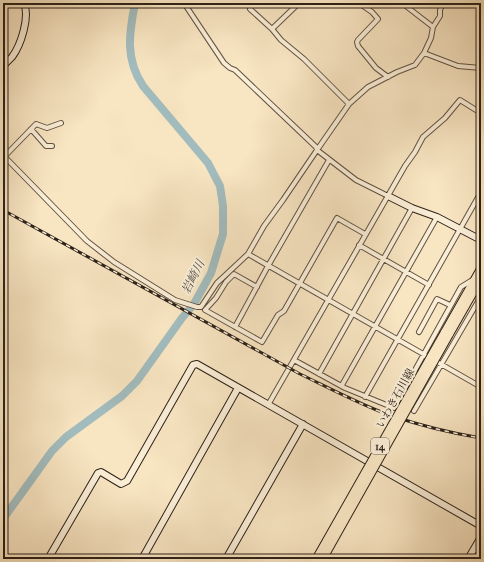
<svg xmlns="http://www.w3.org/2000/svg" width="484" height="562" font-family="'IM FELL French Canon','Noto Serif JP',serif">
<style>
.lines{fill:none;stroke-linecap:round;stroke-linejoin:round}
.river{stroke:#a2bcbe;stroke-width:8}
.street-casing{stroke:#605242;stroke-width:6}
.secondary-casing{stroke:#2d2118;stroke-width:8}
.primary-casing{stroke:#2d2118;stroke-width:9}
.street{stroke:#faeed7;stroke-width:4}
.secondary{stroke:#faeed7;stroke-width:6}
.primary{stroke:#f8e5c2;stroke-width:7}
.rail-casing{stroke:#2d2118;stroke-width:3}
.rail{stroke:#faeed7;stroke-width:1.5;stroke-dasharray:4.5;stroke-linecap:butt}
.primary-bridge-casing{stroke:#2d2118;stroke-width:9;stroke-linecap:butt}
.primary-bridge{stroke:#f8e5c2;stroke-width:7}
.labels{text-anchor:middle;stroke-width:4;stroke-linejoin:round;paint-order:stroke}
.shield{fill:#faeed7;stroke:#6a5e51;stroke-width:1}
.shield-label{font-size:10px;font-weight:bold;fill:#2d2118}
.street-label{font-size:11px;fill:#2d2118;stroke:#faeed7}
.water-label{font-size:12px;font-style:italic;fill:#50504a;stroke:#faeed7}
</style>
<rect width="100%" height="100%" fill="#f8e5c2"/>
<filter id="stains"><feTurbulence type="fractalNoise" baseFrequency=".005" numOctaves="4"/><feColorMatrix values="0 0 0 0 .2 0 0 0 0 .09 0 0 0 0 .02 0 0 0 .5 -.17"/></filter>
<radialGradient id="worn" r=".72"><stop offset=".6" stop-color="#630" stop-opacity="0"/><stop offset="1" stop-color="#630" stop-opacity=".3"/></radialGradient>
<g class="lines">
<path class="river" d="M 3,519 L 52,451 L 66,437 L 122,396 L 137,381 L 182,318 L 194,304 L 211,273 L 223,234 L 223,206 L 220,186 L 208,163 L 143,86 C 125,59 129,34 135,3"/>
<defs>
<path id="street" d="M 184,3 L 224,63 L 230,68 L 235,70 L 316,147 L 317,150 L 349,104 L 368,87 L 397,72 L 415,65 L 424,53 L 431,38 L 433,27 L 402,3
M 359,3 L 372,12 L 378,19 L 358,40 L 357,42 L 358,46 L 376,68 L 388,77
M 250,9 L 272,29 L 281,40 L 304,59 L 349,104
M 433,27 L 440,16 L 440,10 L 443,3
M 272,29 L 299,3
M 424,53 L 458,66 L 481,68
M 31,129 L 46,146 L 52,146
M 3,155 L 87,241 L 114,262 L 175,300 L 197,307 L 201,307 L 217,283 L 248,254 L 264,226 L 283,200 L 317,150 L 356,180 L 388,196
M 4,157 L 36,124 L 47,128 L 61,123
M 359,245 L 429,285
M 248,254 L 481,387
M 257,287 L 234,274 L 226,282 L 216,298 L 205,310 L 262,342 L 278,315 L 284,311 L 337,218 L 365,234
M 235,327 L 268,266 L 329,160
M 419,332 L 437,299 L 450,305
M 294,360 L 345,388 L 394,408 L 461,287 L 474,279
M 319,374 L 412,208
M 342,385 L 437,217
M 365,397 L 481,192
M 268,405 L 405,166 L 415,152 L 423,137 L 445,118 L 460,100 L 476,110 L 481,110
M 414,411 L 480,298 L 481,283"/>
<path id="secondary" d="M 3,66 C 6,63 9,60 12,57 C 21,45 30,17 24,3
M 388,196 L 412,208 L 437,217 L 481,240
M 48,559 L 98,473 L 101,472 L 121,484 L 127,481 L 193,365 L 197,364 L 481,526
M 142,559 L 238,388
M 226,559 L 303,424
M 468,559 L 481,537"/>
<path id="primary" d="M 444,333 L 481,268
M 449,335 L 481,279"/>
</defs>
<use href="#street" class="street-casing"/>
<use href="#secondary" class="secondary-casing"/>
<use href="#primary" class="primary-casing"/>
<use href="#street" class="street"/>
<use href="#secondary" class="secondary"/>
<use href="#primary" class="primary"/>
<defs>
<path id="rail" d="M 3,210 L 300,374 C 329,388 359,404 389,415 C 419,425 450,433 481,438"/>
</defs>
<use href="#rail" class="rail-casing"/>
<use href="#rail" class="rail"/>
<defs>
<path id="primary-bridge" d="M 316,559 L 444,333
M 323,559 L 449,335"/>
</defs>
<use href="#primary-bridge" class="primary-bridge-casing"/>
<use href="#primary-bridge" class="primary-bridge"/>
</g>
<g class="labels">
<rect class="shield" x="371" y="438" width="18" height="16" rx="3"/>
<g class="shield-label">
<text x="380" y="450">14</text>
</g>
<g class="street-label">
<text transform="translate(395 398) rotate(-61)" y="4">いわき石川線</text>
</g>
<g class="water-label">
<text transform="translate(193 277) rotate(-63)" y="4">岩崎川</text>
</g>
</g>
<rect width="484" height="562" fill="none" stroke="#f8e5c2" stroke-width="16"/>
<rect x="4" y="4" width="476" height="554" fill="none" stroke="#2d2118" stroke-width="2"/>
<rect x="8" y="8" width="468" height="546" fill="none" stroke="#2d2118"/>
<rect width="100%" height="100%" filter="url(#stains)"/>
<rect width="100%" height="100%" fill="url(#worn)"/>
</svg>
